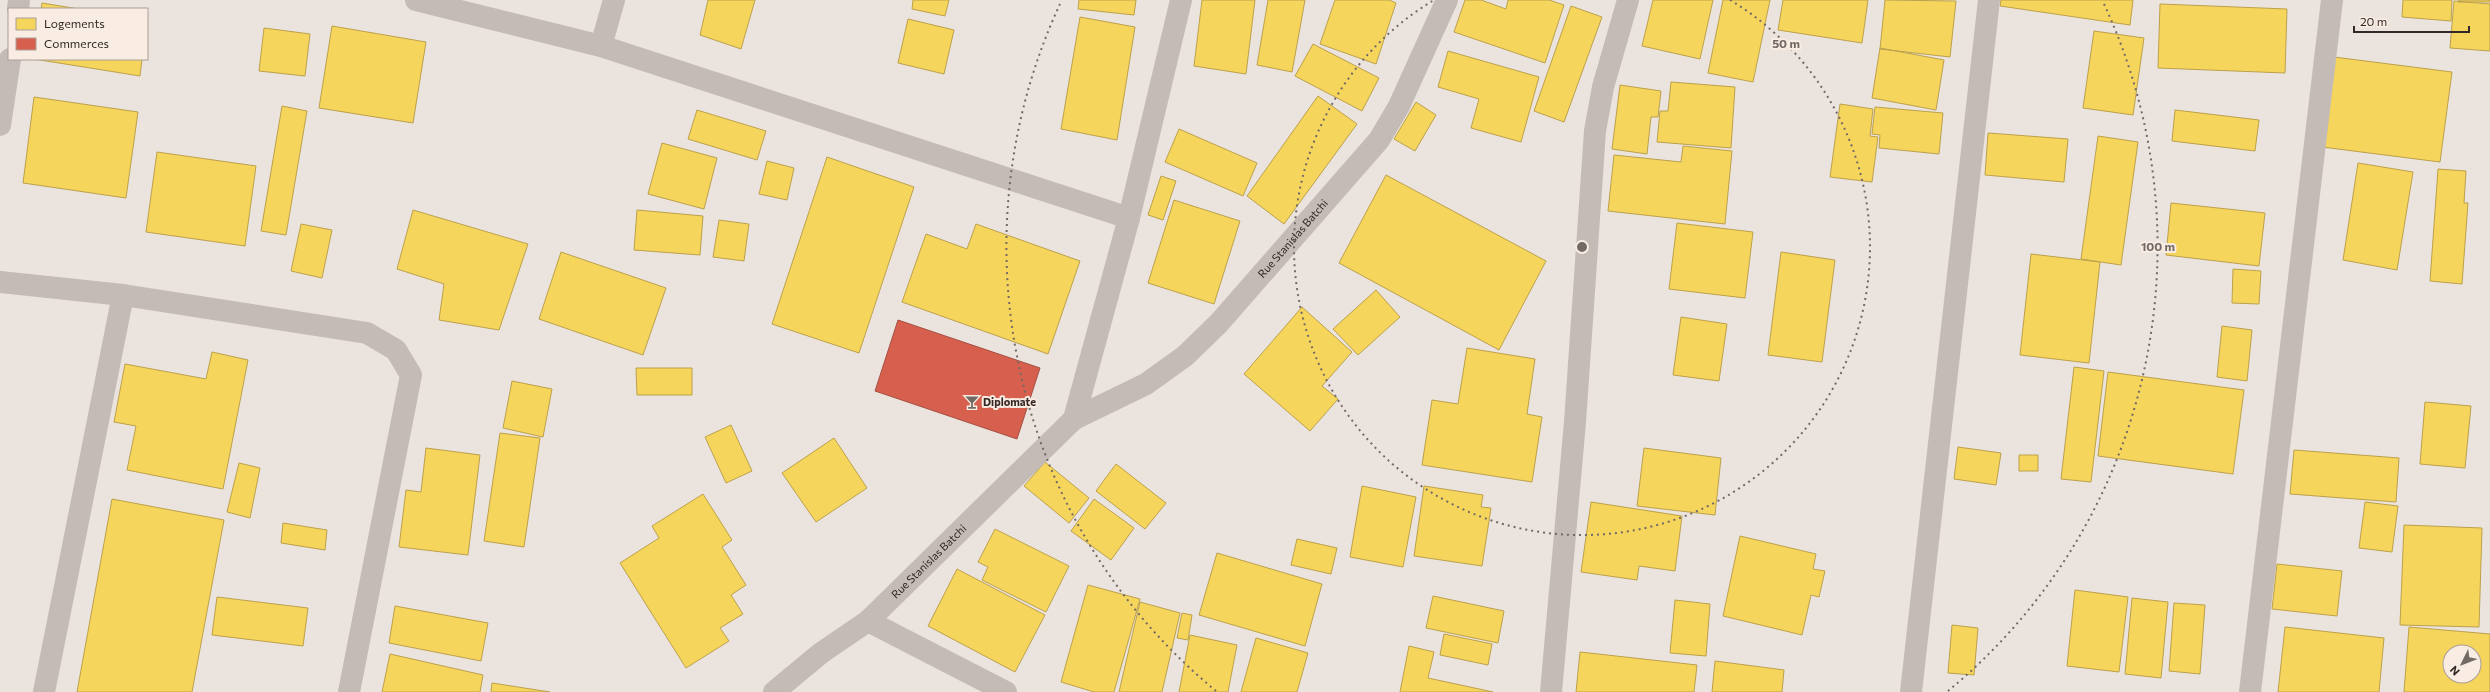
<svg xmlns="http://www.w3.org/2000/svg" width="2490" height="692" font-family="Commissioner,sans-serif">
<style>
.homes{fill:#f6d55c;stroke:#bca14c;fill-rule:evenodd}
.shops{fill:#d6604d;stroke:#a54f41}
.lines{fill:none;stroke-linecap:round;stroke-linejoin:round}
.minor{stroke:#c4bbb6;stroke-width:22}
.ring{fill:none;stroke:#736965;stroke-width:2;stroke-dasharray:2 4}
.labels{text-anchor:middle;stroke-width:4;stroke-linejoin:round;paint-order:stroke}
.street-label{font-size:11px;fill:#332825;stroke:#f9ede3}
.poi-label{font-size:11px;font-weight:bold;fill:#332825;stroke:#f9ede3;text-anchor:start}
.centre{fill:#736965;stroke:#f9ede3;stroke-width:2}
.ring-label{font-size:12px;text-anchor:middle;font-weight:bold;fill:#736965;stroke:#f9ede3;stroke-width:4;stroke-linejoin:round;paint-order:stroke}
</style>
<rect width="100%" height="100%" fill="#ebe3dd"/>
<path class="homes" d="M 708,0 L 755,0 L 741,49 L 700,35 Z
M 913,0 L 949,0 L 945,16 L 912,9 Z
M 1079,0 L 1136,0 L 1134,15 L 1078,9 Z
M 1202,0 L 1255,0 L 1246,74 L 1194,66 Z
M 1268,0 L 1305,0 L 1292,72 L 1257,65 Z
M 1335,0 L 1389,0 L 1396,3 L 1376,64 L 1320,44 Z
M 1465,0 L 1481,0 L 1506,9 L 1508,0 L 1549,0 L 1564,5 L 1545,63 L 1454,32 Z
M 1653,0 L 1713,0 L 1700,59 L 1642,46 Z
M 1723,0 L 1770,0 L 1753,82 L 1708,73 Z
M 1783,0 L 1868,0 L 1862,43 L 1778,30 Z
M 1885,0 L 1956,1 L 1950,57 L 1880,49 Z
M 2001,0 L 2133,0 L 2130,25 L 2000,6 Z
M 2403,0 L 2452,0 L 2451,21 L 2402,17 Z
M 2459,0 L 2490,0 L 2490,2 L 2458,2 Z
M 2454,1 L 2490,4 L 2490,51 L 2450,48 Z
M 42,3 L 79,9 L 41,9 Z
M 2160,4 L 2287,9 L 2285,73 L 2158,68 Z
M 1571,6 L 1602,17 L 1564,122 L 1534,111 Z
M 1080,17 L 1135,27 L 1117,140 L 1061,129 Z
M 908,19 L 954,30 L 944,74 L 898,63 Z
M 332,26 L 426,42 L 413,123 L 319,108 Z
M 264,28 L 310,34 L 305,76 L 259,71 Z
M 2094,31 L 2144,38 L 2133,115 L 2083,108 Z
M 1313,44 L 1379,78 L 1362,111 L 1295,76 Z
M 1880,48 L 1944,60 L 1936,110 L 1872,98 Z
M 1448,51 L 1539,77 L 1521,142 L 1471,128 L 1479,99 L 1438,87 Z
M 2334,57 L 2452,72 L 2440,162 L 2322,147 Z
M 34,59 L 142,59 L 140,76 Z
M 1671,82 L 1735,87 L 1731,148 L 1657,142 L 1660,111 L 1668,111 Z
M 1620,85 L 1661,91 L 1658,117 L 1651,117 L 1647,154 L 1612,149 Z
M 1318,96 L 1357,124 L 1284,224 L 1247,196 Z
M 34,97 L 138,112 L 126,198 L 23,183 Z
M 1416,102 L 1436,115 L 1415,151 L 1394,139 Z
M 1840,104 L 1873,109 L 1870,136 L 1878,137 L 1872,182 L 1830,177 Z
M 282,106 L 307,111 L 286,235 L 261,231 Z
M 1875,107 L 1943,113 L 1939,154 L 1879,148 L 1880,135 L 1872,134 Z
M 697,110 L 766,131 L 757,160 L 688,139 Z
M 2175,110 L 2259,120 L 2255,151 L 2172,141 Z
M 1179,129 L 1257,163 L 1243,196 L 1165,162 Z
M 1988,133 L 2068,139 L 2064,182 L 1985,175 Z
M 2098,136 L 2138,142 L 2121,265 L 2081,259 Z
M 662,143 L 717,158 L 704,209 L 648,194 Z
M 1683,146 L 1732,151 L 1725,224 L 1608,211 L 1614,155 L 1681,162 Z
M 157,152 L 256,166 L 245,246 L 146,232 Z
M 827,157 L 914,187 L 859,353 L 772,324 Z
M 767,161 L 794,168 L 787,200 L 759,194 Z
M 2358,163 L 2413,172 L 2397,270 L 2343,260 Z
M 2438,169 L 2466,171 L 2464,203 L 2468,203 L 2462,284 L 2430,281 Z
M 1386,175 L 1546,261 L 1499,350 L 1339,263 Z
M 1161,176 L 1176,181 L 1163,220 L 1148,215 Z
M 1174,200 L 1240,221 L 1214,304 L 1148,283 Z
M 2171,203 L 2265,213 L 2259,266 L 2166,255 Z
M 413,210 L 528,244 L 499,330 L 439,320 L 444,284 L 397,269 Z
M 637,210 L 703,216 L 700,255 L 634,250 Z
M 719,220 L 749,224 L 744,261 L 713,257 Z
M 1677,223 L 1753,232 L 1745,298 L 1669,289 Z
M 301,224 L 332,230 L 322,278 L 291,271 Z
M 976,224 L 1080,261 L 1048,354 L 902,302 L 926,234 L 967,249 Z
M 561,252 L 666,288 L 643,355 L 539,319 Z
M 1781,252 L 1835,260 L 1822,362 L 1768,355 Z
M 2031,254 L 2100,262 L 2089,363 L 2020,355 Z
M 2233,269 L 2261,271 L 2259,304 L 2232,303 Z
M 1376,290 L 1400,317 L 1358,355 L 1333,329 Z
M 1302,307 L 1352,352 L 1322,386 L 1338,399 L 1310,431 L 1244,374 Z
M 1681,317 L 1727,324 L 1719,381 L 1673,375 Z
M 2222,326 L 2252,330 L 2247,381 L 2217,377 Z
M 1467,348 L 1535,359 L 1527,414 L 1542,417 L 1532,482 L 1422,465 L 1432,400 L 1458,404 Z
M 212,352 L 248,360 L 223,489 L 127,470 L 136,426 L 114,422 L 125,364 L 206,379 Z
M 2074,367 L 2104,371 L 2091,482 L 2061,479 Z
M 636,368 L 692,368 L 692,395 L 637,395 Z
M 2108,372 L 2244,390 L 2233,474 L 2098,456 Z
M 512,381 L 552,389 L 543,437 L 503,428 Z
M 2425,402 L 2471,406 L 2465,468 L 2420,464 Z
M 731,425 L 752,471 L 726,483 L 705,437 Z
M 500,433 L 540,438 L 524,547 L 484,541 Z
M 834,438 L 867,488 L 816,522 L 782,473 Z
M 1958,447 L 2001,453 L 1996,485 L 1954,479 Z
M 426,448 L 480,455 L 468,555 L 399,547 L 406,490 L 421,492 Z
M 1644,448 L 1721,458 L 1715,515 L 1637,506 Z
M 2294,450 L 2399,458 L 2396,502 L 2290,494 Z
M 2019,455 L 2038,455 L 2038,471 L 2019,471 Z
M 1045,462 L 1089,498 L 1069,523 L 1024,486 Z
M 239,463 L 260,468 L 250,518 L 227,512 Z
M 1116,464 L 1166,503 L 1145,529 L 1096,491 Z
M 1362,486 L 1416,497 L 1403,567 L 1350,557 Z
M 1424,486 L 1483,495 L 1481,507 L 1491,508 L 1482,566 L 1414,556 Z
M 703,494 L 732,540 L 722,547 L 746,585 L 731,595 L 743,614 L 720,628 L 729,641 L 686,668 L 620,563 L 659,538 L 652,526 Z
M 112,499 L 224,520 L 192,692 L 77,692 Z
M 1094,499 L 1134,528 L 1111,560 L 1071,531 Z
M 1591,502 L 1682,516 L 1675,571 L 1639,566 L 1637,580 L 1581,572 Z
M 2365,502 L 2398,506 L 2392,552 L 2359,548 Z
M 283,523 L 327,530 L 325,550 L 281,543 Z
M 2404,525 L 2482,528 L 2479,627 L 2400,625 Z
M 995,529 L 1069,566 L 1046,612 L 982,580 L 988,567 L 978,562 Z
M 1740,536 L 1816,554 L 1813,569 L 1825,571 L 1819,597 L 1811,595 L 1802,635 L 1723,616 Z
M 1297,539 L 1337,548 L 1331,574 L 1291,565 Z
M 1217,553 L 1322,584 L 1305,646 L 1199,615 Z
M 2277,564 L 2342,571 L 2337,616 L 2272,609 Z
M 957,569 L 1045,615 L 1015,672 L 928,626 Z
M 1088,585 L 1140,599 L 1114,692 L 1094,692 L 1061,682 Z
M 2075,590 L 2128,597 L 2119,672 L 2067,666 Z
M 1433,596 L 1504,611 L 1498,643 L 1426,628 Z
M 217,597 L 308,608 L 303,646 L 212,635 Z
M 2132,598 L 2168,602 L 2161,678 L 2125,674 Z
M 1675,600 L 1710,604 L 1706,656 L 1670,653 Z
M 1140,602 L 1180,613 L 1162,692 L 1119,692 Z
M 2174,603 L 2205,605 L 2200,674 L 2169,671 Z
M 395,606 L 488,623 L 481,661 L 389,643 Z
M 1182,613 L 1192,615 L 1188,640 L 1177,638 Z
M 1952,625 L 1978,628 L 1974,675 L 1948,673 Z
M 2285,627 L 2384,638 L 2379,692 L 2278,692 Z
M 2409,627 L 2490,634 L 2490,692 L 2404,692 ZM 2450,652 L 2474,652 L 2474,676 L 2450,676 Z
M 1444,634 L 1492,644 L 1488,665 L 1440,655 Z
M 1190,635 L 1237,645 L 1228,692 L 1179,692 Z
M 1256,638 L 1308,653 L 1297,692 L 1241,692 Z
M 1409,646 L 1434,652 L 1428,678 L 1493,692 L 1400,692 Z
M 1580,652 L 1697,665 L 1694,692 L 1576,692 Z
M 390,654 L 483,675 L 480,692 L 382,692 Z
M 1715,661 L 1784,670 L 1782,692 L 1712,692 Z
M 492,683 L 550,692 L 491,692 Z"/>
<path class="shops" d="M 898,320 L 1040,368 L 1017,439 L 875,391 Z"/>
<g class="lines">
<g class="minor">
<path d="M 416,0 L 601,46 L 1129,218"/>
<path d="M 18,9 L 19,0"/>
<path d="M 601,46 L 614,0"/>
<path d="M 0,125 L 10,59"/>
<path d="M 0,282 L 123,295 L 367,333 L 396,350 L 411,375 L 349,692"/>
<path d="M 1074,419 L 1129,218 L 1181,0"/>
<path d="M 868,621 L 1006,692"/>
<path d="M 44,692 L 123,295"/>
<path id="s1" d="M 774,692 L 821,653 L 868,621 L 1074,419 L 1146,384 L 1185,356 L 1219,323 L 1379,140 L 1399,106 L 1447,0"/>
<path d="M 1551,692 L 1575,422 L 1595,131 L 1603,87 L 1628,0"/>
<path d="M 1911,692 L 1989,0"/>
<path d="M 2250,692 L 2332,0"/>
</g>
</g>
<g class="ring">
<path d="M1730 0A288 288 0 1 1 1434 0"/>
<path d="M1216 691A576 576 0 0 1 1060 4M2104 4A576 576 0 0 1 1948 691"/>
</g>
<defs>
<symbol id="bar-bare" viewBox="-9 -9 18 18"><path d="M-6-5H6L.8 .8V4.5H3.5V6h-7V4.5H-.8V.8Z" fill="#736965" stroke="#f9ede3" stroke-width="2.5" paint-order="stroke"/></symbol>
</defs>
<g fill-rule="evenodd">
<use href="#bar-bare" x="962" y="392" width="20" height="20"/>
</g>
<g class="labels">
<g class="street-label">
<text dy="4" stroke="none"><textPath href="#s1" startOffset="694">Rue Stanislas Batchi</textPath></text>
<text dy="4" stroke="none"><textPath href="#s1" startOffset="203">Rue Stanislas Batchi</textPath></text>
</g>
<g class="poi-label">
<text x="983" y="406">Diplomate</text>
</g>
</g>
<circle cx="1582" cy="247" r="6" class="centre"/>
<g class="ring-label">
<text x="1786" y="48">50 m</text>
<text x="2158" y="251">100 m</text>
</g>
<rect x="8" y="8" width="140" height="52" fill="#f9ede3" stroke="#aa9e97"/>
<rect x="16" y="18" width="20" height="12" fill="#f6d55c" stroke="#aa9e97"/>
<text x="44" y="28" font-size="12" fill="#332825">Logements</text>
<rect x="16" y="38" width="20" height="12" fill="#d6604d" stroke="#aa9e97"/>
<text x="44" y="48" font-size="12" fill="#332825">Commerces</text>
<g transform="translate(2462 664) rotate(227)"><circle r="19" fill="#f9ede3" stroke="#aa9e97"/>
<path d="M0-3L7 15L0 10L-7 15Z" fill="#736965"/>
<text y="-6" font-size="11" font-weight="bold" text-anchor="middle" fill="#332825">N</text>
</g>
<path d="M2354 26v6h115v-6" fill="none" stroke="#332825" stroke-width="2"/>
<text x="2360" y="26" font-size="12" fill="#332825" stroke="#f9ede3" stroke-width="3" paint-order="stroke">20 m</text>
</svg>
